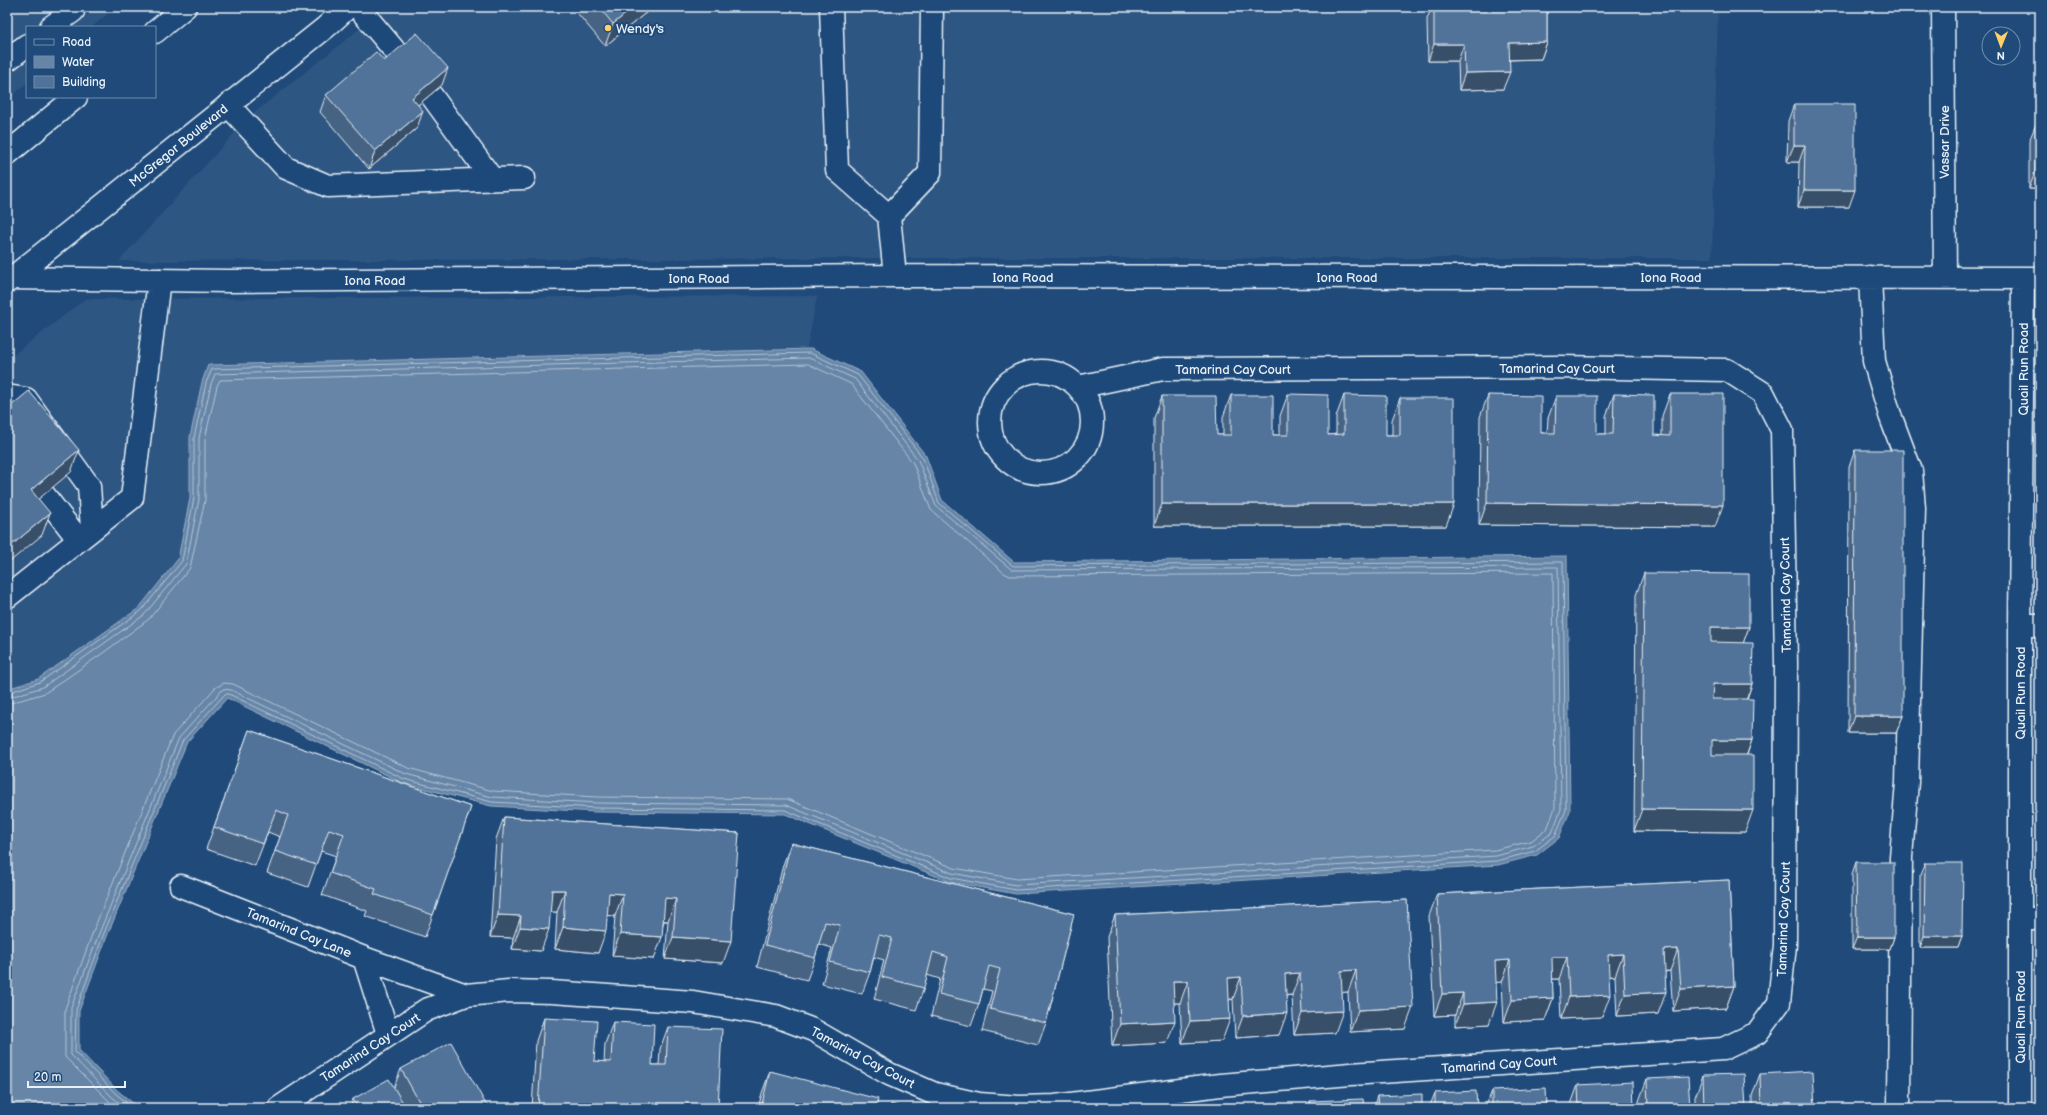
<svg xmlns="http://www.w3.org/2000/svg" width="2047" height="1115" font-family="'Balsamiq Sans',sans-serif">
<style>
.built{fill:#2e5683}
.water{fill:#6685a7;stroke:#9ab0c7}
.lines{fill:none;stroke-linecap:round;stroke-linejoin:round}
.shore{stroke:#b4c6d8;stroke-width:1}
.minor-casing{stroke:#e8f1f8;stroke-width:25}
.major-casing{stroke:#e8f1f8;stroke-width:25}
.minor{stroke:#1f4a7a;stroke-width:22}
.major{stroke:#1f4a7a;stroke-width:22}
.wall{fill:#466384;stroke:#e8f1f8}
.shaded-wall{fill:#39506b;stroke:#e8f1f8}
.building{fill:#517399;stroke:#e8f1f8}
.poi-dot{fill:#ffd166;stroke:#1f4a7a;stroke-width:1.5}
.labels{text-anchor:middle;stroke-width:4;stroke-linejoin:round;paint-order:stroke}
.poi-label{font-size:13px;fill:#e8f1f8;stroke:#1f4a7a;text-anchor:start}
.street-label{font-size:13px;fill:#e8f1f8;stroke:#1f4a7a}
</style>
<rect width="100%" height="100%" fill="#1f4a7a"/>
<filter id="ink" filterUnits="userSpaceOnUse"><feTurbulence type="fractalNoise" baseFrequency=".025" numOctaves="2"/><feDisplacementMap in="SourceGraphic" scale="8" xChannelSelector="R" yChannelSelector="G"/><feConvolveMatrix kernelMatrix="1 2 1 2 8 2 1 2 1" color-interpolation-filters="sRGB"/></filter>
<g filter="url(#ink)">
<path class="built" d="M 7,7 L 116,7 L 92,27 L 27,27 L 27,83 L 7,100 Z
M 387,7 L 1718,7 L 1712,258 L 895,258 L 119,261 L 249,117 Z
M 817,296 L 807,349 L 208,365 L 190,437 L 190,498 L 178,559 L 139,608 L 38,679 L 7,689 L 7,360 L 85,299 Z"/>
<path class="water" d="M 811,349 L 861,372 L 926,456 L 942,500 L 1014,562 L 1567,556 L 1570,811 L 1559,838 L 1537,855 L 1498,865 L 1016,894 L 950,882 L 785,814 L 596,812 L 491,806 L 403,783 L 227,698 L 187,742 L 108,934 L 79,1011 L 79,1050 L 117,1090 L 139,1108 L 7,1108 L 7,689 L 38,679 L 139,608 L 178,559 L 190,498 L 190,437 L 202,382 L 208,365 Z"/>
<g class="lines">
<path class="shore" d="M 7,693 L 40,682 L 141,611 L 182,561 L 194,498 L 194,438 L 206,383 L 212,369 L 810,353 L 858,375 L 923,458 L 939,503 L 1013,566 L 1563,562 L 1566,810 L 1555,836 L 1535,851 L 1497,861 L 1016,890 L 951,878 L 785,810 L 597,808 L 492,802 L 404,779 L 229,694 L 225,694 L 183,740 L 104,933 L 76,1010 L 75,1052 L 115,1093 L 133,1108
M 7,698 L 43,687 L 144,615 L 186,564 L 199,499 L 199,438 L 211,384 L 215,374 L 809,358 L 855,379 L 918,460 L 936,506 L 1012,570 L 1558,567 L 1561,809 L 1552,833 L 1533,846 L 1496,856 L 1016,885 L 952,873 L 786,805 L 597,803 L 492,797 L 406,774 L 231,690 L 223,689 L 179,738 L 100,931 L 71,1008 L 71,1055 L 111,1096 L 125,1108
M 7,704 L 45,693 L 103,653 L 149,619 L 190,568 L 205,500 L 205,439 L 217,386 L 220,380 L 808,364 L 851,384 L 913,463 L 931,510 L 1004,573 L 1010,576 L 1553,573 L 1555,808 L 1547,829 L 1531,841 L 1495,850 L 1017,879 L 954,868 L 787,799 L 597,797 L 493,791 L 408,768 L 233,684 L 224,683 L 215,688 L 173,735 L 94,929 L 65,1009 L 65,1057 L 116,1108"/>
<defs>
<path id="minor" d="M 358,7 L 401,58
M 831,7 L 837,170 L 889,216
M 1943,7 L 1945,277
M 51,27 L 73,11 L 73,7
M 7,60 L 27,45
M 431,95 L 492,179
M 228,105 L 286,168 L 328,186 L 524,178
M 895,276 L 889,216 L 930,173 L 932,7
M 1870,277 L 1874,361 L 1890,415 L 1911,471 L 1914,508 L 1907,782 L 1901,857 L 1899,1108
M 7,278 L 229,281 L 895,276 L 2040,278
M990 422a51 51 0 1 1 102 0a51 51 0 1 1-102 0Z
M 7,396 L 26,399 L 89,486 L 92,529
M 44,495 L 79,540
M 7,597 L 132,498 L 159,280
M 2020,625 L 2040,625
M 181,886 L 364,958 L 388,1034
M 2021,919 L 2040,919
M 364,958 L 466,995
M 279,1108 L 426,1010 L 466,995 L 509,991 L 552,992 L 693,1002 L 776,1016 L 813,1030 L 889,1074 L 935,1094 L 979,1104 L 1019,1107 L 1055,1106 L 1220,1085 L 1351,1074 L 1723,1049 L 1757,1033 L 1779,1003 L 1785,945 L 1786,663 L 1782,430 L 1763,393 L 1727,370 L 1560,367 L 1163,369 L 1078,387
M 2020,1108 L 2020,625 L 2023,278"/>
<path id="major" d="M 155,32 L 185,7
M 7,154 L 76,97
M 7,282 L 326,27 L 348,7"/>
</defs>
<use href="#minor" class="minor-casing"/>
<use href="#major" class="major-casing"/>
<use href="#minor" class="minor"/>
<use href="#major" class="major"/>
</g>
<path class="wall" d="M 572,7 L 649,7 L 648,11 L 605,46 Z
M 1432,7 L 1547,7 L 1547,42 L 1541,59 L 1509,60 L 1503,89 L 1459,90 L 1458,61 L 1428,61 L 1427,19 Z
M 384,61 L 442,85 L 418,105 L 417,128 L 369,169 L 320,112 L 326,95 Z
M 1794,104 L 1849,207 L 1798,207 L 1799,162 L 1787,162 L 1788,121 Z
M 2036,124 L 2040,189 L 2029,189 L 2029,141 Z
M 1288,394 L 1328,435 L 1336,434 L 1336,417 L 1344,395 L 1386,435 L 1392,435 L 1392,420 L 1400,398 L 1446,526 L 1154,526 L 1154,418 L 1162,396 L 1217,435 L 1223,435 L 1223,417 L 1231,395 L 1273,435 L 1280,435 L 1280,416 Z
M 1614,394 L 1654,435 L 1662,436 L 1662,416 L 1670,394 L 1715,527 L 1479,525 L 1480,417 L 1488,395 L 1541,433 L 1547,433 L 1548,418 L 1556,396 L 1597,434 L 1606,434 L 1606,416 Z
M 1855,450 L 1903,716 L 1896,733 L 1848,733 L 1849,467 Z
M 1644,573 L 1749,627 L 1743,643 L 1752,684 L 1747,699 L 1752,740 L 1747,755 L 1745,832 L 1634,831 L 1636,595 Z
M 249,730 L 471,807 L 425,937 L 365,916 L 367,911 L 322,895 L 336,856 L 321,851 L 308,887 L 267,873 L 280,837 L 268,832 L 255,866 L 206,849 Z
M 504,817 L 739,833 L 723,963 L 665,959 L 668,921 L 664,921 L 654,959 L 612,956 L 615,916 L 607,915 L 598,953 L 555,949 L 557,912 L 550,912 L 541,951 L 512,949 L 513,938 L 490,937 L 496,839 Z
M 791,843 L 1074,914 L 1046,1023 L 1038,1045 L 982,1031 L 992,991 L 983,989 L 979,1004 L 971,1026 L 931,1016 L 940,979 L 927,975 L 924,988 L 916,1010 L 874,999 L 884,960 L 874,957 L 870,972 L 862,994 L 822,984 L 832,948 L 819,944 L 815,958 L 807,980 L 757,967 L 783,865 Z
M 1856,862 L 1894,937 L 1890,949 L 1852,949 L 1852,874 Z
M 1925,863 L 1962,936 L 1958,948 L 1920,948 L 1920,875 Z
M 1729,880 L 1734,986 L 1726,1008 L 1673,1011 L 1670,971 L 1665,972 L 1658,1014 L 1617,1016 L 1615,976 L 1609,977 L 1602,1017 L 1561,1019 L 1559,979 L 1552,979 L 1553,998 L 1545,1020 L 1504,1022 L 1502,982 L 1496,982 L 1489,1024 L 1455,1026 L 1455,1015 L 1434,1016 L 1429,916 L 1437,894 Z
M 1407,900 L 1405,1029 L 1350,1032 L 1348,992 L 1342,992 L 1335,1033 L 1294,1035 L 1292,995 L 1286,996 L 1279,1035 L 1235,1038 L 1233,999 L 1229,1000 L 1222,1041 L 1182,1043 L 1180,1003 L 1174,1003 L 1167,1043 L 1112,1046 L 1107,937 L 1115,915 Z
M 544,1018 L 594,1061 L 604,1062 L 605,1044 L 613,1022 L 652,1065 L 659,1065 L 660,1049 L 668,1027 L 718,1108 L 532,1108 L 536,1041 Z
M 401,1069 L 488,1108 L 350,1108 L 353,1099 L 394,1087 Z
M 770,1071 L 876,1108 L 758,1108 L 762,1093 Z
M 1760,1074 L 1815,1108 L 1752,1108 L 1752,1096 Z
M 1703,1075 L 1746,1108 L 1695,1108 L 1695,1097 Z
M 1647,1079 L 1690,1108 L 1639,1108 L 1639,1101 Z
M 1578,1085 L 1634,1108 L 1571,1108 L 1570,1107 Z
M 1492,1091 L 1547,1108 L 1485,1108 Z
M 1435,1093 L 1477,1108 L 1429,1108 Z
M 1377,1096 L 1422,1108 L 1373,1108 Z
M 1310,1101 L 1364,1108 L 1308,1108 Z"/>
<path class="shaded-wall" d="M 634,7 L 649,7 L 648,11 L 605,46 L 613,24 Z
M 1547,42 L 1541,59 L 1503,60 L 1509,43 Z
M 1434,44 L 1464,44 L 1458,61 L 1428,61 Z
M 448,68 L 442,85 L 406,115 L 412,98 Z
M 1510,72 L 1503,89 L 1459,90 L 1465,73 Z
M 423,111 L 417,128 L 369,169 L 375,151 Z
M 1794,145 L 1805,145 L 1799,162 L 1787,162 Z
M 2035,172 L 2040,172 L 2040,189 L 2029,189 Z
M 1804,190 L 1855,190 L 1849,207 L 1798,207 Z
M 79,450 L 71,472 L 23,512 L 31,490 Z
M 1487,503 L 1723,505 L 1715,527 L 1479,525 Z
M 1162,504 L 1454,504 L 1446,526 L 1154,526 Z
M 50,513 L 42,535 L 7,564 L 7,549 Z
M 1711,627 L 1749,627 L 1741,649 L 1703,649 Z
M 1713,684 L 1752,684 L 1744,706 L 1705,706 Z
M 1854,716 L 1903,716 L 1896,733 L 1848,733 Z
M 1712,740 L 1752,740 L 1744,762 L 1704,762 Z
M 1642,809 L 1753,810 L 1745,832 L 1634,831 Z
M 552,890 L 565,890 L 557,912 L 544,912 Z
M 609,893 L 623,894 L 615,916 L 601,915 Z
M 665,898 L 676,899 L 668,921 L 657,920 Z
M 498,915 L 521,916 L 513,938 L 490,937 Z
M 520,927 L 549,929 L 541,951 L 512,949 Z
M 563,927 L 606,931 L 598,953 L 555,949 Z
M 620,934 L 662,937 L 654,959 L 612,956 Z
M 1924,936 L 1962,936 L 1958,948 L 1920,948 Z
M 673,937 L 731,941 L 723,963 L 665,959 Z
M 1857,937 L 1894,937 L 1890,949 L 1852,949 Z
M 1678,949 L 1670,971 L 1656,972 L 1664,950 Z
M 1623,954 L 1615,976 L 1600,977 L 1608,955 Z
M 1552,957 L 1567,957 L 1559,979 L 1544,979 Z
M 1510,960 L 1502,982 L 1487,983 L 1495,961 Z
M 1356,970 L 1348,992 L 1333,993 L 1341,971 Z
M 1300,973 L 1292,995 L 1277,996 L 1285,974 Z
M 1241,977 L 1233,999 L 1220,1000 L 1228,978 Z
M 1173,981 L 1188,981 L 1180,1003 L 1165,1003 Z
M 1734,986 L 1726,1008 L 1673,1011 L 1681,989 Z
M 1666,992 L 1658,1014 L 1617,1016 L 1625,994 Z
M 1463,993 L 1455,1015 L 1434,1016 L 1442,994 Z
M 1610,995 L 1602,1017 L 1561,1019 L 1569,997 Z
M 1553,998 L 1545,1020 L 1504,1022 L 1512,1000 Z
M 1497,1002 L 1489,1024 L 1455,1026 L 1463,1004 Z
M 1413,1007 L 1405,1029 L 1350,1032 L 1358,1010 Z
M 1343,1011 L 1335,1033 L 1294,1035 L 1302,1013 Z
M 1287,1013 L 1279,1035 L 1235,1038 L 1243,1016 Z
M 1230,1019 L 1222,1041 L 1182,1043 L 1190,1021 Z
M 1175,1021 L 1167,1043 L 1112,1046 L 1120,1024 Z"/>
<path class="building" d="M 599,7 L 634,7 L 613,24 Z
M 1434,7 L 1547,7 L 1547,42 L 1509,43 L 1510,72 L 1465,73 L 1464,44 L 1434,44 Z
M 417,33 L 448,68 L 412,98 L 423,111 L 375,151 L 326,95 L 376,52 L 384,61 Z
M 1794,104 L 1855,104 L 1855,190 L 1804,190 L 1805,145 L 1794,145 Z
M 2036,124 L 2040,124 L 2040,172 L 2035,172 Z
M 29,391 L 79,450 L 31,490 L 50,513 L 7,549 L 7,409 Z
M 1288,394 L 1328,395 L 1328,435 L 1344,434 L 1344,395 L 1386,396 L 1386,435 L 1400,435 L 1400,398 L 1454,398 L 1454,504 L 1162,504 L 1162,396 L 1216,396 L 1217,435 L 1231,435 L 1231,395 L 1273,395 L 1273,435 L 1288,435 Z
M 1614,394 L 1654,395 L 1654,435 L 1670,436 L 1670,394 L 1723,394 L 1723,505 L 1487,503 L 1488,395 L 1541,396 L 1541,433 L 1555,433 L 1556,396 L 1597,396 L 1597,434 L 1613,434 Z
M 1855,450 L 1903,450 L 1903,716 L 1854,716 Z
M 1644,573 L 1749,574 L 1749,627 L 1711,627 L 1711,642 L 1753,643 L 1752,684 L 1713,684 L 1712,699 L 1753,699 L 1752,740 L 1712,740 L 1712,755 L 1753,755 L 1753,810 L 1642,809 Z
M 249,730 L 471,807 L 433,915 L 374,894 L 376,889 L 330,873 L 344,834 L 329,829 L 316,865 L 275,851 L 288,815 L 276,810 L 263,844 L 214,827 Z
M 504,817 L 739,833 L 731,941 L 673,937 L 676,899 L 665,898 L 662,937 L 620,934 L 623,894 L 609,893 L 606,931 L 563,927 L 565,890 L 552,890 L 549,929 L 520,927 L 521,916 L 498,915 Z
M 791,843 L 1074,914 L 1046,1023 L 990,1009 L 1000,969 L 989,966 L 979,1004 L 939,994 L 948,957 L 933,952 L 924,988 L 882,977 L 892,938 L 879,935 L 870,972 L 830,962 L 840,925 L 825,922 L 815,958 L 765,945 Z
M 1856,862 L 1894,862 L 1894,937 L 1857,937 Z
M 1925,863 L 1963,863 L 1962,936 L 1924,936 Z
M 1729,880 L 1734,986 L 1681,989 L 1678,949 L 1664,950 L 1666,992 L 1625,994 L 1623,954 L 1608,955 L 1610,995 L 1569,997 L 1567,957 L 1552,957 L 1553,998 L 1512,1000 L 1510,960 L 1495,961 L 1497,1002 L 1463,1004 L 1463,993 L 1442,994 L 1437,894 Z
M 1407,900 L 1413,1007 L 1358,1010 L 1356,970 L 1341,971 L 1343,1011 L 1302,1013 L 1300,973 L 1285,974 L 1287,1013 L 1243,1016 L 1241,977 L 1228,978 L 1230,1019 L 1190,1021 L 1188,981 L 1173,981 L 1175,1021 L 1120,1024 L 1115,915 Z
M 544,1018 L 597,1021 L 594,1061 L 611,1062 L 613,1022 L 654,1024 L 652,1065 L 666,1065 L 668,1027 L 722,1029 L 718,1108 L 538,1108 Z
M 451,1042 L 488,1108 L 415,1108 L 421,1105 L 401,1069 Z
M 770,1071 L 878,1099 L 876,1108 L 761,1108 Z
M 1813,1071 L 1815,1108 L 1761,1108 L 1760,1074 Z
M 1744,1074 L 1746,1108 L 1704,1108 L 1703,1075 Z
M 1688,1077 L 1690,1108 L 1648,1108 L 1647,1079 Z
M 389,1079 L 406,1108 L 358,1108 L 353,1099 Z
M 1633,1082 L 1634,1108 L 1579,1108 L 1578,1085 Z
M 1546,1088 L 1547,1108 L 1492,1108 L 1492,1091 Z
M 1476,1091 L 1477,1108 L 1435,1108 L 1435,1093 Z
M 1422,1094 L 1422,1108 L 1378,1108 L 1377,1096 Z
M 1363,1099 L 1364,1108 L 1311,1108 L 1310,1101 Z
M 891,1104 L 905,1108 L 890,1108 Z"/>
</g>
<circle class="poi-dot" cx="608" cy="28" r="4"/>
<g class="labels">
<g class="poi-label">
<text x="616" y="33">Wendy's</text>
</g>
<g class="street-label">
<text transform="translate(1944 142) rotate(-90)" y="5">Vassar Drive</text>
<text transform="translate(178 145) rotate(-39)" y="5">McGregor Boulevard</text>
<text x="1023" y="282">Iona Road</text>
<text x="1347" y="282">Iona Road</text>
<text x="1671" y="282">Iona Road</text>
<text x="699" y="283">Iona Road</text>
<text x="375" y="285">Iona Road</text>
<text x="1557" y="373">Tamarind Cay Court</text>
<text x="1233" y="374">Tamarind Cay Court</text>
<text transform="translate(2023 369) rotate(-90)" y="5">Quail Run Road</text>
<text transform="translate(1785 595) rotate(-91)" y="5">Tamarind Cay Court</text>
<text transform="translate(2020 693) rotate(-90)" y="5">Quail Run Road</text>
<text transform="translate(1783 919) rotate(-88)" y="5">Tamarind Cay Court</text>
<text transform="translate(299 932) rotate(22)" y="5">Tamarind Cay Lane</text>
<text transform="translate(2020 1017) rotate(-90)" y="5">Quail Run Road</text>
<text transform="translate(370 1047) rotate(-33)" y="5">Tamarind Cay Court</text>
<text transform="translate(863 1057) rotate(28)" y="5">Tamarind Cay Court</text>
<text transform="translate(1499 1064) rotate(-4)" y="5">Tamarind Cay Court</text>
</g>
</g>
<rect width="2047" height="1115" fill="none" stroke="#1f4a7a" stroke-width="24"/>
<rect x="12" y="12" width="2023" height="1091" fill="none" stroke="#e8f1f8" stroke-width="1.5" filter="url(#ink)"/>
<rect x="26" y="26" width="130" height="72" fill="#1f4a7a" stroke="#6f8dac"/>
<rect x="34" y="39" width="20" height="6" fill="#1f4a7a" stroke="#6f8dac"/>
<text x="62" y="46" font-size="12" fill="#e8f1f8">Road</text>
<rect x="34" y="56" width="20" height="12" fill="#6685a7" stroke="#6f8dac"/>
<text x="62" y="66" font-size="12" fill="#e8f1f8">Water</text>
<rect x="34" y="76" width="20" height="12" fill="#517399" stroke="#6f8dac"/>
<text x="62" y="86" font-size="12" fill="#e8f1f8">Building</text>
<g transform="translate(2001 46) rotate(181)"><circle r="19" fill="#1f4a7a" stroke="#6f8dac"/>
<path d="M0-3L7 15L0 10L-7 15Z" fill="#ffd166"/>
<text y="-6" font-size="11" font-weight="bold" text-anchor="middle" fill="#e8f1f8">N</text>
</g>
<path d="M28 1081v6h97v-6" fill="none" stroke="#e8f1f8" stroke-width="2"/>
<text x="34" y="1081" font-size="12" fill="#e8f1f8" stroke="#1f4a7a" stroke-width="3" paint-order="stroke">20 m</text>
</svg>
